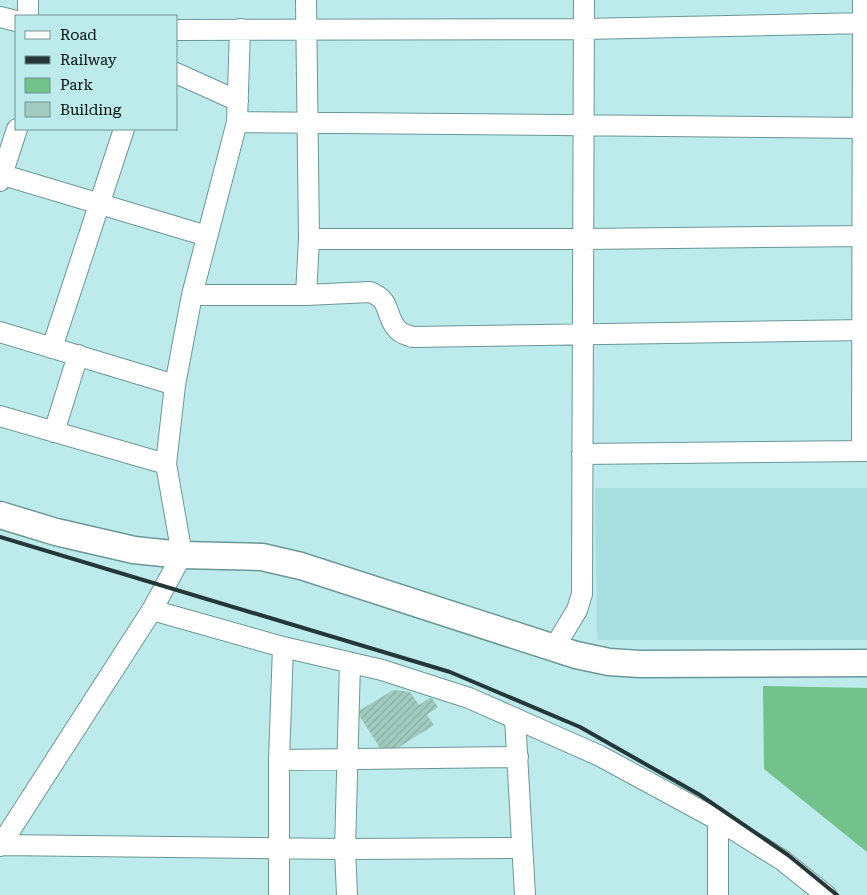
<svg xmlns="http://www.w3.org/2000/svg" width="867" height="895" font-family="'Roboto Serif',serif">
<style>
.built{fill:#a7dfdf}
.green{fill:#73c28b}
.building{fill:url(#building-hatch)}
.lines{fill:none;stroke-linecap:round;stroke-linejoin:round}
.minor-casing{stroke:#6c9798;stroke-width:22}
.major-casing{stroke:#6c9798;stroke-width:29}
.minor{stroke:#fff;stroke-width:20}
.major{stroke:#fff;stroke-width:26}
.rail{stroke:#243738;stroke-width:4}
</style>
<defs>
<pattern id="building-hatch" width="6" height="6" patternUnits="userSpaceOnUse" patternTransform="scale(1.25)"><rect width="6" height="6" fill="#a1cbbe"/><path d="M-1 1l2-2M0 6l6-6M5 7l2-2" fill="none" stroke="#89ada2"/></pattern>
</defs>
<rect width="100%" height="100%" fill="#bdebeb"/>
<path class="built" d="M 595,488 L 867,488 L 867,640 L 597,640 Z"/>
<path class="green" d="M 763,686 L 867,688 L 867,852 L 764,769 Z"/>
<path class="building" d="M 393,690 L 410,692 L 419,705 L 431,697 L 438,707 L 427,715 L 434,725 L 385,756 L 357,712 Z"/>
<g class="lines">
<defs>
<path id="minor" d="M 28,0 L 28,16
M 0,17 L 16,21
M 176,30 L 583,29 L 867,23
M 176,73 L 238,101
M 237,122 L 240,29
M 0,174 L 207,236
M 0,181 L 17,129
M 309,239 L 583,239 L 867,236
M 192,295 L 306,295 L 370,292 C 393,301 384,316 398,330 C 401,334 408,335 412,337 L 867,330
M 306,295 L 309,239 L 306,0
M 0,332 L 175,385
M 52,348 L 124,129
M 0,416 L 166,464
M 54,432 L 78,355
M 862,451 L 863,0
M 582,454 L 867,451
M 152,610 L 283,647 L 382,670 L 469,698 L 600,756 L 718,820 L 782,860 L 826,895
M 554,648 L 577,610 L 582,594 L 584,0
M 515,718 L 525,895
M 279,760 L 518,757
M 718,820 L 718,895
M 0,845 L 345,849 L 522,848
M 0,846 L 152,610 L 182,555 L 166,464 L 175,385 L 192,295 L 237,122 L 867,128
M 279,895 L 279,760 L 283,647
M 347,895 L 345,849 L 350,663"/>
<path id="major" d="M 0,515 L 56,532 L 134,550 L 182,555 L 262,557 L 301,566 L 576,655 L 609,662 L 640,664 L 867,663"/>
</defs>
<use href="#minor" class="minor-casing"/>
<use href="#major" class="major-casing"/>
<use href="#minor" class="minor"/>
<use href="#major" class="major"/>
<path class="rail" d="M 0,537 L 450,672 L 580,727 L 700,795 L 788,855 L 837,895"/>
</g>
<rect x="15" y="15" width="162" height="115" fill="#bdebeb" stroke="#729393"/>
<rect x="25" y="31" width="25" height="8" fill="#ffffff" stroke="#729393"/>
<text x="60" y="40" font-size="15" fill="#010e0f">Road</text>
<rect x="25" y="56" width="25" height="8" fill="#243738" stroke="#729393"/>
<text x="60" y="65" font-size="15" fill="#010e0f">Railway</text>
<rect x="25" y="78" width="25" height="15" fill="#73c28b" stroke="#729393"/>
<text x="60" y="90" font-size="15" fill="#010e0f">Park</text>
<rect x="25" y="102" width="25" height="15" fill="#a1cbbe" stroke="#729393"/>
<text x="60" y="115" font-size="15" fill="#010e0f">Building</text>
</svg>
